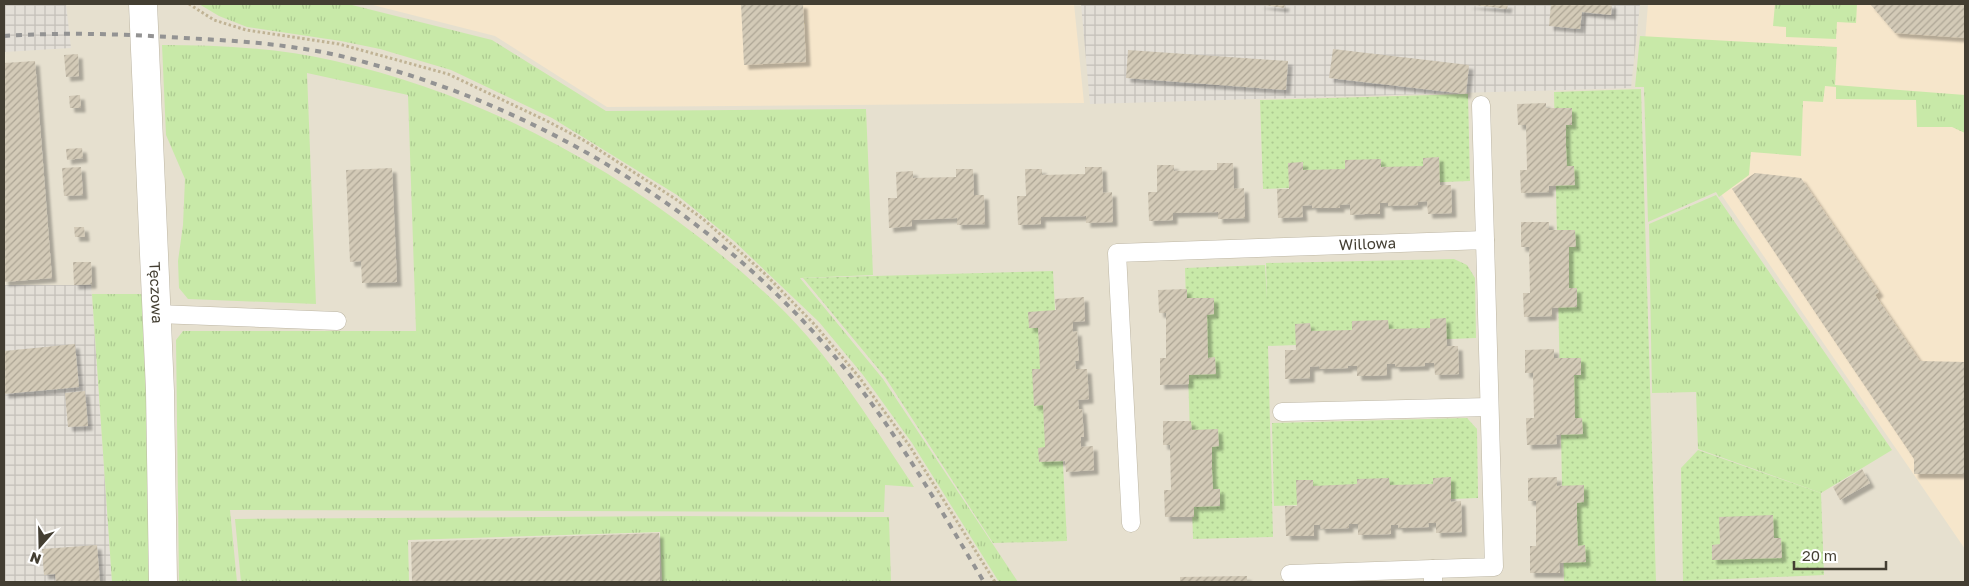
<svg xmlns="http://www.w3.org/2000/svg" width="1969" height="586" font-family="'Golos Text',sans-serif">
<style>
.residential{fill:#e6e0cf}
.commercial{fill:#f6e6cb}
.industrial{fill:url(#industrial-grid)}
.grass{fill:url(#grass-tufts)}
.garden{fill:url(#garden-dots)}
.building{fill:url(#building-hatch);filter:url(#shadow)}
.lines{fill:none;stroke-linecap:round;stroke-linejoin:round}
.lane-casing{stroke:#bdb6a4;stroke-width:19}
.street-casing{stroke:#bdb6a4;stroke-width:29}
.path{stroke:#c0b395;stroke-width:3;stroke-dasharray:2.5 2.5;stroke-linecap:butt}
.lane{stroke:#fff;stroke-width:18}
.street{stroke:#fff;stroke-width:28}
.rail{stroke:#939393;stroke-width:4;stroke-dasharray:6 6;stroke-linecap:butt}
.labels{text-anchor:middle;stroke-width:4.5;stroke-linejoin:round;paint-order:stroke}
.street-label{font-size:15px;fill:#433e32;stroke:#fff}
</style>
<defs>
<pattern id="industrial-grid" width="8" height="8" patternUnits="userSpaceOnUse" patternTransform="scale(1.25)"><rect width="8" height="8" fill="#e3dfd7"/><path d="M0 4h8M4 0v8" fill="none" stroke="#c4c0b9"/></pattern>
<pattern id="grass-tufts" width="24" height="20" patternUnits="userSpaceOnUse" patternTransform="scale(1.25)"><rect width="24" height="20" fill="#c8e9a8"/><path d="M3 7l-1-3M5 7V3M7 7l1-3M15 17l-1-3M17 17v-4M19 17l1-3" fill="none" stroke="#adc991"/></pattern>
<pattern id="garden-dots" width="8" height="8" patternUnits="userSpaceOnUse" patternTransform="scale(1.25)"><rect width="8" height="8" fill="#c8e9a8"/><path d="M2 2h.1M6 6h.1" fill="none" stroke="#adc991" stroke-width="1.8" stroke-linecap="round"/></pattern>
<pattern id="building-hatch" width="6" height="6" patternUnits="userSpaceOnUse" patternTransform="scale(1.25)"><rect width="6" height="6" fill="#d3cab7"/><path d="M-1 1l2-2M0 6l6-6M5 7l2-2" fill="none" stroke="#ada595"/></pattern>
<filter id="shadow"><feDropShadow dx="4.5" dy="4.5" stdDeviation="1" flood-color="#0004"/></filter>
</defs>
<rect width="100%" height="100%" fill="#f2eee2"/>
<path class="residential" d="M 4,4 L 1965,4 L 1965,582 L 4,582 Z"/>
<path class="commercial" d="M 369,4 L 1074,4 L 1084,103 L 607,107 L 495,36 Z
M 1648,4 L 1965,4 L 1965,549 L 1642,79 Z"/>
<path class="industrial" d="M 4,4 L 66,4 L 71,48 L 4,52 Z
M 1081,4 L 1640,4 L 1631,88 L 1090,104 Z
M 4,285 L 91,285 L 112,582 L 4,582 Z"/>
<path class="grass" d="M 199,4 L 348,4 L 492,40 L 606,111 L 866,109 L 873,275 L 800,278 L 883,379 L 1018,582 L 999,582 L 912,443 L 863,375 L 819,322 L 734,241 L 677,195 L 552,118 L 451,70 L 380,49 L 341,41 L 247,27 L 219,16 Z
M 1775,4 L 1857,4 L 1856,23 L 1837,22 L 1836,39 L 1786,37 L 1786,27 L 1773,26 Z
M 1640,36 L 1837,47 L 1835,85 L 1965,95 L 1965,143 L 1965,133 L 1952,127 L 1917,127 L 1916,100 L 1836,99 L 1836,87 L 1825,86 L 1823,102 L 1803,101 L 1801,156 L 1751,152 L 1749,175 L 1719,197 L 1716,192 L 1648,222 L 1644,87 L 1635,87 Z
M 162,45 C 220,45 278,48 335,61 C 468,91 592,154 700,238 C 738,268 776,300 808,337 C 848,384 880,436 914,487 L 885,485 L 884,512 L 230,510 L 237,582 L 179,582 L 176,340 L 183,331 L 416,331 L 408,95 L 307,73 L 316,304 L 188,299 L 179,288 L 178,261 L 183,225 L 185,179 L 166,135 Z
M 1716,195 L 1892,450 L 1821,493 L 1698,449 L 1696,392 L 1652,393 L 1649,224 Z
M 92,294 L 147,294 L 149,582 L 112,582 Z
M 675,516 L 889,517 L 891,582 L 662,582 L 660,532 L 408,540 L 409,582 L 241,582 L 235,519 Z"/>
<path class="garden" d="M 1641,89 L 1656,582 L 1564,582 L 1554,92 Z
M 1468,94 L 1470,181 L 1263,189 L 1260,100 Z
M 1454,259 L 1467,265 L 1475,278 L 1476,338 L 1268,346 L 1273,537 L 1193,539 L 1185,268 L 1265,265 L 1267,299 L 1266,263 Z
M 1053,271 L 1067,541 L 993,543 L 885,377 L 803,278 Z
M 1467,418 L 1477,429 L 1478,498 L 1274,506 L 1272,423 Z
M 1698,450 L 1821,493 L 1824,575 L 1683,581 L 1681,468 Z"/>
<path class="building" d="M 741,4 L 803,4 L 806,62 L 744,65 Z
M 1258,4 L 1285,4 L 1284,8 Z
M 1466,4 L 1508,4 L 1507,9 Z
M 1551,4 L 1612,4 L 1611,15 L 1582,12 L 1580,29 L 1549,26 Z
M 1870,4 L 1965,4 L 1965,38 L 1895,33 Z
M 1333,49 L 1469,65 L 1466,94 L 1329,78 Z
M 1128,50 L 1288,61 L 1286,90 L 1126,78 Z
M 78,54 L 79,76 L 66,77 L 64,55 Z
M 35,61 L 52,278 L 4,282 L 4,63 Z
M 80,95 L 81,108 L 70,108 L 69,96 Z
M 1546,103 L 1546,108 L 1572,108 L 1572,125 L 1566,125 L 1566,147 L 1567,166 L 1574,166 L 1575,185 L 1549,186 L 1549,192 L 1521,193 L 1520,170 L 1527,170 L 1526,125 L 1518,125 L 1517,104 Z
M 82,148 L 83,158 L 67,160 L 66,149 Z
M 1439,157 L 1440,185 L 1451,185 L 1452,213 L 1428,214 L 1427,201 L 1418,202 L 1418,205 L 1388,206 L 1388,203 L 1380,203 L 1380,214 L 1365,214 L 1350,215 L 1350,204 L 1340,205 L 1340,208 L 1312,208 L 1312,205 L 1302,206 L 1303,217 L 1278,218 L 1277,189 L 1289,189 L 1288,163 L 1303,162 L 1303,170 L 1345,169 L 1345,160 L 1381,159 L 1381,167 L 1423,166 L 1423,158 Z
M 1217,163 L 1233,163 L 1234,189 L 1244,188 L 1245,218 L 1218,219 L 1218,212 L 1173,213 L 1173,220 L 1149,221 L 1148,192 L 1157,192 L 1157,165 L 1174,165 L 1174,171 L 1217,170 Z
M 81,167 L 83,195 L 64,196 L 62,168 Z
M 1085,167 L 1102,167 L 1103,193 L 1112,192 L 1113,222 L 1086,223 L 1086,216 L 1041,217 L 1041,224 L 1018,225 L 1017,196 L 1026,196 L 1025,169 L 1042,169 L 1042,175 L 1085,174 Z
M 392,168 L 397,282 L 362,283 L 361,261 L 350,262 L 346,170 Z
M 956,169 L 973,169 L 974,195 L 984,195 L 985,224 L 957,225 L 957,218 L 912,220 L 912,226 L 889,228 L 888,198 L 897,198 L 896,172 L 913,171 L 913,178 L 956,177 Z
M 1755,173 L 1801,178 L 1879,292 L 1875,295 L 1920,361 L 1965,362 L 1965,474 L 1914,474 L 1914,459 L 1732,189 Z
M 1521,222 L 1549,222 L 1549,230 L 1575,230 L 1576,247 L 1569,247 L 1569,288 L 1577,288 L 1577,307 L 1552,308 L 1552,316 L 1524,317 L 1523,293 L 1530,293 L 1529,247 L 1521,247 Z
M 74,227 L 84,227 L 85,237 L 75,237 Z
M 73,262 L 91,262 L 92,284 L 74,285 Z
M 1187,289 L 1187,298 L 1214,298 L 1214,314 L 1207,315 L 1208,358 L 1215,357 L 1216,374 L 1189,375 L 1189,384 L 1160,385 L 1160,358 L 1166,358 L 1166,313 L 1159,313 L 1158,290 Z
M 1084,297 L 1085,321 L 1073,322 L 1073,332 L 1077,331 L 1079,361 L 1075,361 L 1076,369 L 1087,369 L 1089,399 L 1078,400 L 1079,409 L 1082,409 L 1084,437 L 1081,437 L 1081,447 L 1093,446 L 1094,470 L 1066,472 L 1065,461 L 1039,462 L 1038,448 L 1045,447 L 1043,405 L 1034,406 L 1032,369 L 1040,369 L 1038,328 L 1029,328 L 1028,312 L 1056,310 L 1055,299 Z
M 1446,318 L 1447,346 L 1458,346 L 1459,374 L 1435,375 L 1434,363 L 1425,363 L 1425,366 L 1395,367 L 1395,364 L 1387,364 L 1387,375 L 1372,376 L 1357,376 L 1357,366 L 1348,366 L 1348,368 L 1319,369 L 1319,366 L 1310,367 L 1310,378 L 1285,379 L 1285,350 L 1296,350 L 1295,324 L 1310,323 L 1311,331 L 1352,330 L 1352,321 L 1388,320 L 1389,329 L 1430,328 L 1430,319 Z
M 75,344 L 79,387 L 4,394 L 4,351 Z
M 1554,349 L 1554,358 L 1581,358 L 1581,375 L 1574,375 L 1575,418 L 1582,418 L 1583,434 L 1556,435 L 1557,444 L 1527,445 L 1526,418 L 1534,418 L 1533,373 L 1525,373 L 1525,350 Z
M 85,391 L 88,426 L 68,427 L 65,393 Z
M 1163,421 L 1191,421 L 1192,430 L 1218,429 L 1219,446 L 1212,447 L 1212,470 L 1213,489 L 1220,489 L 1220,506 L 1194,507 L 1194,517 L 1165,517 L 1164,490 L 1171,490 L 1170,445 L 1163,445 Z
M 1862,469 L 1870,483 L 1840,500 L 1833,487 Z
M 1451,477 L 1451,502 L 1461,501 L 1462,532 L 1436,533 L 1436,523 L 1428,523 L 1429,527 L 1398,528 L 1398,525 L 1391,525 L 1391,534 L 1358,535 L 1358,524 L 1349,524 L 1349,528 L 1321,529 L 1320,525 L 1314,525 L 1314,536 L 1286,536 L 1285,506 L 1297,506 L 1296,480 L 1313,480 L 1313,486 L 1357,484 L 1357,479 L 1389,478 L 1390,485 L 1433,484 L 1433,478 Z
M 1557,477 L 1557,486 L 1584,485 L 1584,502 L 1577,503 L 1577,521 L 1578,546 L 1585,545 L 1586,562 L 1559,563 L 1560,573 L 1530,573 L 1530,546 L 1536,546 L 1536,501 L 1528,501 L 1528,478 Z
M 1773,515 L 1774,538 L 1781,538 L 1782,558 L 1712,560 L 1712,545 L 1720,544 L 1719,517 Z
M 659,533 L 660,582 L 412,582 L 411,542 Z
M 97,545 L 100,582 L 56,582 L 55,574 L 44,575 L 42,549 Z
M 1247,576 L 1247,582 L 1180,582 L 1180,577 Z"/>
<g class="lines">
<defs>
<g id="lane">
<path d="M 1481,105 L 1485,240"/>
<path d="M 157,314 L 337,321"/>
<path d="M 1282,412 L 1489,407"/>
<path id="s1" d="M 1131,523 L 1117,253 L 1485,240 L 1494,567 L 1433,569 L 1433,582"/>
<path d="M 1290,574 L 1433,569"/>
</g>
<g id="street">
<path id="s2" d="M 143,4 L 160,391 L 163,582"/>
</g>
</defs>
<use href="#lane" class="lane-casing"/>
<use href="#street" class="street-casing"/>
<path class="path" d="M 189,4 L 214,20 L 246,30 L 339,44 L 448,74 L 547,121 L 585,141 L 674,198 L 703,219 L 764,273 L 815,325 L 859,377 L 909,445 L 995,582"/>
<use href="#lane" class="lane"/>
<use href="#street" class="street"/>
<path class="rail" d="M 4,36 C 64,32 124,34 184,38 C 222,40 260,42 298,48 C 335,53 373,64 409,75 C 581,130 742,237 854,380 C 903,443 943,514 984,582"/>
</g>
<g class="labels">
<g class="street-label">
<text dy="5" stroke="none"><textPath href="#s1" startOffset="521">Willowa</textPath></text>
<text dy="5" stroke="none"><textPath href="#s2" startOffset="289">Tęczowa</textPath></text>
</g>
</g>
<rect width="1969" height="586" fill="none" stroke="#433e32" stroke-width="10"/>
<g transform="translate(40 546) rotate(200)" stroke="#ffffff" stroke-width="4" paint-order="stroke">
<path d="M0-4L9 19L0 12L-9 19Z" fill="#433e32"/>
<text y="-8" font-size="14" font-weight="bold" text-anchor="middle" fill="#433e32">N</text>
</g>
<path d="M1794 561v8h92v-8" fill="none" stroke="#433e32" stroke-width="2.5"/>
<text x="1802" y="561" font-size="15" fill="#433e32" stroke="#ffffff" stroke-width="4" paint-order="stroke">20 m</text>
</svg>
